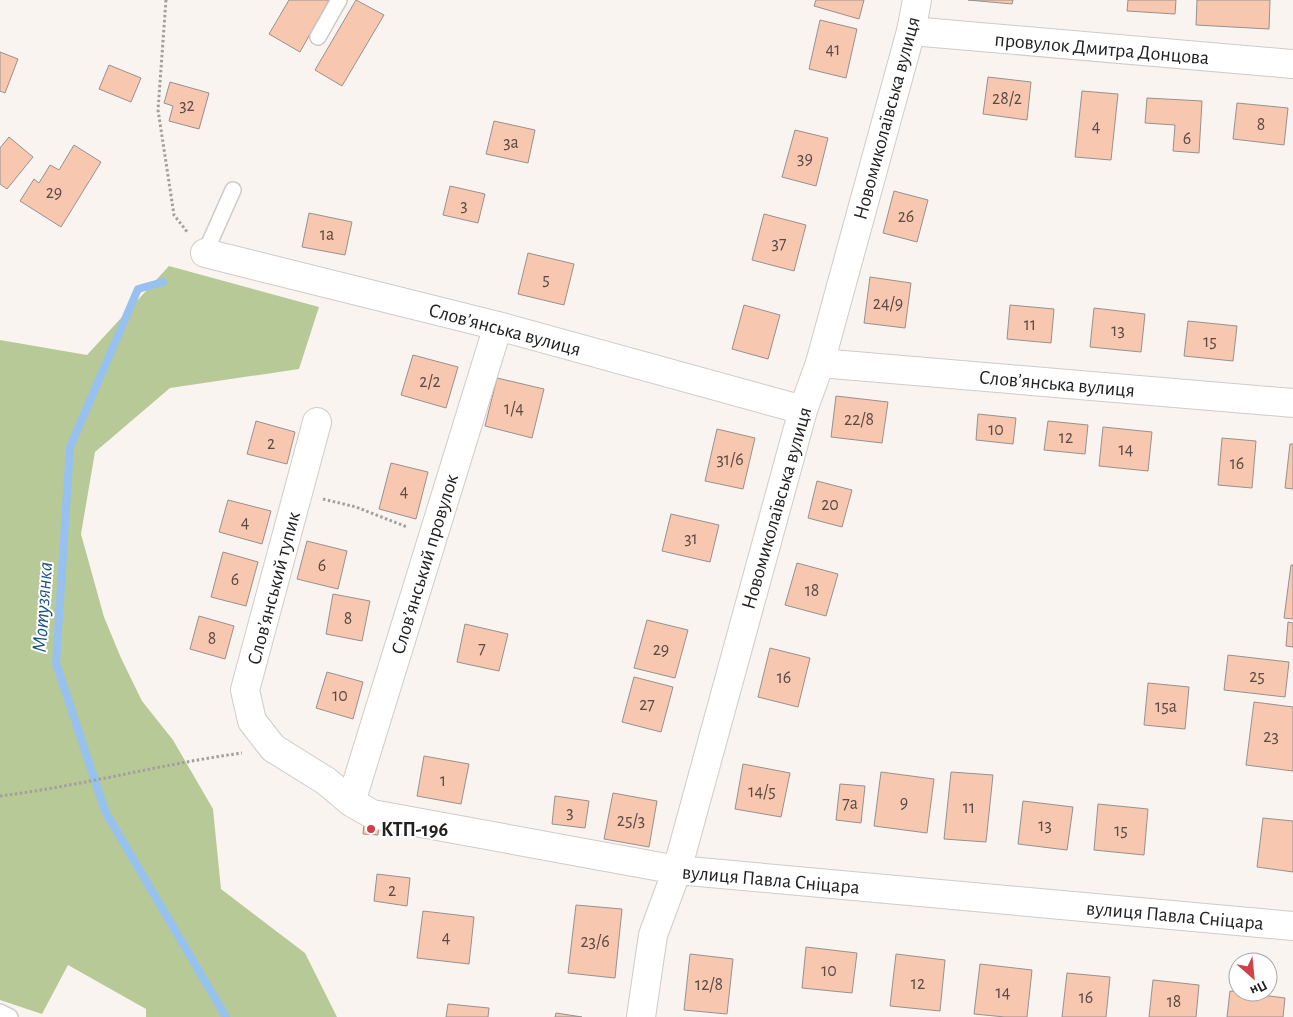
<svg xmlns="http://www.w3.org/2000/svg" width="1293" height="1017" font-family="'Alegreya Sans',sans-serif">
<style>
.green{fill:#b8c998}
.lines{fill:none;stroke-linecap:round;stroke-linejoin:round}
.stream{stroke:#97c1ef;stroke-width:8}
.building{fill:#f8c7b0;stroke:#96918f}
.lane-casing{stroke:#d0cbc8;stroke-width:18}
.street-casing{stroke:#d0cbc8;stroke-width:30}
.path{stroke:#a39f9d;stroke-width:3;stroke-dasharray:2.5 2.5;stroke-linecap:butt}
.lane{stroke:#fff;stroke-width:15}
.street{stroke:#fff;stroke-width:28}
.poi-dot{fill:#d14148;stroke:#fff;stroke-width:2}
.labels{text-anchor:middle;stroke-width:4;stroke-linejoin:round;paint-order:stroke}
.number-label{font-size:18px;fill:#584a44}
.street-label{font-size:20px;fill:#232120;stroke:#fff}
.poi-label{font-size:20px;font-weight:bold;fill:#232120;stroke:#fff;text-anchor:start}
.water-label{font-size:21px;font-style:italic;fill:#185189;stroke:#fff}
</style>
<rect width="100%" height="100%" fill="#faf4f1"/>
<path class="green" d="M 169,266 L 319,307 L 299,369 L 170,388 L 95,452 L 81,534 L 104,617 L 121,658 L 142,701 L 173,740 L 213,809 L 221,889 L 305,953 L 337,1017 L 146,1017 L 146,1009 L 68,965 L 42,1014 L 0,1000 L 0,340 L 87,355 Z"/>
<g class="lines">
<path class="stream" d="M 163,282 L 138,289 L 70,447 L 56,663 L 105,811 L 226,1017"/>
</g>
<path class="building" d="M 289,0 L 329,0 L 300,52 L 269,34 Z
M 356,0 L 384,15 L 342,86 L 315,70 Z
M 816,0 L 864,0 L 859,19 L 814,6 Z
M 968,0 L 1013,0 L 1012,4 Z
M 1128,0 L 1176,0 L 1175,14 L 1127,11 Z
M 1197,0 L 1270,0 L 1269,29 L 1196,25 Z
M 820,20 L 857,29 L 846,78 L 809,69 Z
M 0,52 L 18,59 L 5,93 L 0,91 Z
M 109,65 L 141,78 L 131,102 L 99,89 Z
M 988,77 L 1031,82 L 1027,120 L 983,114 Z
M 170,82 L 209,93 L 199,129 L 169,121 L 173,106 L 164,103 Z
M 1082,91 L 1118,94 L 1111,160 L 1075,157 Z
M 1147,98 L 1202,101 L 1199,153 L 1173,151 L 1175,125 L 1145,123 Z
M 1237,103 L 1288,108 L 1284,145 L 1233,139 Z
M 494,121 L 535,130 L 528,163 L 486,154 Z
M 795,130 L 828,138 L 816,186 L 782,177 Z
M 9,137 L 33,157 L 7,189 L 0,184 L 0,148 Z
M 74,145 L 101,162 L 61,227 L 20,201 L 34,179 L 39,183 L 50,165 L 59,170 Z
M 450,186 L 485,194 L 478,223 L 443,215 Z
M 894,191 L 928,200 L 917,242 L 883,233 Z
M 309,213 L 352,222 L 345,255 L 302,247 Z
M 764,214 L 806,225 L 794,271 L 752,260 Z
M 528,253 L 574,264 L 564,305 L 518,294 Z
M 870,277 L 911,283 L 905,328 L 864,323 Z
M 744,305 L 780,315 L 768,359 L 732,349 Z
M 1010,305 L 1054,309 L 1051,343 L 1007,339 Z
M 1094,308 L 1145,314 L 1141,352 L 1090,347 Z
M 1188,321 L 1237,326 L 1233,361 L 1184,356 Z
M 413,355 L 458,367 L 446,408 L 401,395 Z
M 497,378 L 544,389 L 532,438 L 485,426 Z
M 836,396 L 888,402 L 882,443 L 831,437 Z
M 978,414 L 1016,418 L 1013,444 L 976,440 Z
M 256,421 L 295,432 L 287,464 L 247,454 Z
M 1048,421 L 1088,425 L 1085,454 L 1044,450 Z
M 1103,427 L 1152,432 L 1148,471 L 1099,466 Z
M 717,429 L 755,438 L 743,489 L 705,481 Z
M 1222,438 L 1256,441 L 1252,488 L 1218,485 Z
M 1290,444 L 1293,444 L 1293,489 L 1285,488 Z
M 391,463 L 428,472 L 416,519 L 379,509 Z
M 817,481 L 852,490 L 842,527 L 808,518 Z
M 228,500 L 271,511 L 262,544 L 219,532 Z
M 671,514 L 719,525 L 710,562 L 662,551 Z
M 307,541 L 347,551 L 338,589 L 297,579 Z
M 223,552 L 258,562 L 246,606 L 211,597 Z
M 797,563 L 838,574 L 826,616 L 785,605 Z
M 1291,565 L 1293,565 L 1293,619 L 1284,618 Z
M 333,594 L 370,601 L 362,641 L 326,634 Z
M 199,616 L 234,626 L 225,659 L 190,649 Z
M 647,620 L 688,630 L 675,678 L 634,668 Z
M 1288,622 L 1293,623 L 1293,647 L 1286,646 Z
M 465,624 L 508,634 L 499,671 L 457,662 Z
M 770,648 L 810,658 L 798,707 L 758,697 Z
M 1228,655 L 1289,662 L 1285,697 L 1224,690 Z
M 327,672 L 363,682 L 353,719 L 316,708 Z
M 634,677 L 673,687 L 661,732 L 622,722 Z
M 1148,683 L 1189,687 L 1185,729 L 1144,725 Z
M 1254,702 L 1293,707 L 1293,771 L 1246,765 Z
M 424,756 L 469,764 L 461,804 L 417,796 Z
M 743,764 L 790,773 L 781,817 L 735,809 Z
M 881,772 L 934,779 L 927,833 L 874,826 Z
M 951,772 L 993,775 L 986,842 L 944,839 Z
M 840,784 L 865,786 L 861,823 L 836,820 Z
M 613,793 L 657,801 L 649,847 L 604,839 Z
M 555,796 L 589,801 L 585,828 L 552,824 Z
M 1023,801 L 1073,807 L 1067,850 L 1018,844 Z
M 1098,804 L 1148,809 L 1144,855 L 1094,850 Z
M 1263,818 L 1293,821 L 1293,872 L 1257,867 Z
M 364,822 L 379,823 L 378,835 L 363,834 Z
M 377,874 L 410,878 L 407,906 L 374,901 Z
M 576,905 L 622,909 L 615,978 L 568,973 Z
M 423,911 L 474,917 L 469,964 L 417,958 Z
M 806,947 L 857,953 L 852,993 L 802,988 Z
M 690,954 L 733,959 L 727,1014 L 684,1010 Z
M 896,954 L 945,960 L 940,1011 L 890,1006 Z
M 980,964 L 1032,970 L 1027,1017 L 1005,1017 L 974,1014 Z
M 1067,973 L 1110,977 L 1106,1017 L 1062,1017 Z
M 1153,980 L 1199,985 L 1196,1017 L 1149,1017 Z
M 1230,991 L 1285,998 L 1283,1017 L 1227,1017 Z
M 448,1004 L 489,1008 L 488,1017 L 446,1017 Z
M 556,1013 L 582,1017 L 555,1017 Z"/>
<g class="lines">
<defs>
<path id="lane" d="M 318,37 L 339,0
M 205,253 L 233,190
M 0,1012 L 10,1017"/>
<path id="street" d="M 911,31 L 1293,64
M 205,253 L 498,326 L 803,410
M 820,363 L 1293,403
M 317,422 L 245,690 L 252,721 L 273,748 L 326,781 L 351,802 L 372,814 L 677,870 L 1293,926
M 351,802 L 498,326
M 641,1017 L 653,935 L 677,870 L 803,410 L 820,363 L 911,31 L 917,0"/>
</defs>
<use href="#lane" class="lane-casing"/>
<use href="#street" class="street-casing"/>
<path class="path" d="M 166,0 L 158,110 L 174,215 L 188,233
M 323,499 L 356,507 L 407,527
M 0,796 C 81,786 161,764 242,753"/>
<use href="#lane" class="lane"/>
<use href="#street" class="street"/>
</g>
<circle class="poi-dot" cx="371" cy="829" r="5"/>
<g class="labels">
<g class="number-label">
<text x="833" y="55">41</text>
<text x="1007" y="104">28/2</text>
<text x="187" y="111">32</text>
<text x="1261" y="130">8</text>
<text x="1096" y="132">4</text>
<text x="1187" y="144">6</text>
<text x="511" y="148">3а</text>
<text x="805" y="164">39</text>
<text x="54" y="198">29</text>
<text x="464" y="211">3</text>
<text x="906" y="222">26</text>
<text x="327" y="240">1а</text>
<text x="779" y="249">37</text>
<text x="546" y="285">5</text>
<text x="888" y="309">24/9</text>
<text x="1030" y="330">11</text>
<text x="1118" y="336">13</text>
<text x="1210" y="347">15</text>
<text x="430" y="387">2/2</text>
<text x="514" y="414">1/4</text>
<text x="859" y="425">22/8</text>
<text x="996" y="435">10</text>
<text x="1066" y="443">12</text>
<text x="271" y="449">2</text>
<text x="1126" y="455">14</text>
<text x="730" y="465">31/6</text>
<text x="1237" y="469">16</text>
<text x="404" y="497">4</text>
<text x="830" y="510">20</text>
<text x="245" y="528">4</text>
<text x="691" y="544">31</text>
<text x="322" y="571">6</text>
<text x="235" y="585">6</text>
<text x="812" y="596">18</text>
<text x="348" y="624">8</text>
<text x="212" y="644">8</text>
<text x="482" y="654">7</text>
<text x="661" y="655">29</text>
<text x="1257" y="682">25</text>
<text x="784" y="683">16</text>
<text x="340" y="701">10</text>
<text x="647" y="710">27</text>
<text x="1166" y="712">15а</text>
<text x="1271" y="742">23</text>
<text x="443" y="786">1</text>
<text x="762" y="797">14/5</text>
<text x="904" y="808">9</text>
<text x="850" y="809">7а</text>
<text x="969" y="813">11</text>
<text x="570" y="818">3</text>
<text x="631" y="826">25/3</text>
<text x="1045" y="831">13</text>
<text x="1121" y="836">15</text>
<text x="392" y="896">2</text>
<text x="446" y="943">4</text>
<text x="595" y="947">23/6</text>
<text x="829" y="976">10</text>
<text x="918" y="989">12</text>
<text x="709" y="990">12/8</text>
<text x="1003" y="998">14</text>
<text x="1086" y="1003">16</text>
<text x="1174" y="1007">18</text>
</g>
<g class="street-label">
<text transform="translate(1102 48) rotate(5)" y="7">провулок Дмитра Донцова</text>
<text transform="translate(886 118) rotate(-75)" y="7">Новомиколаївська вулиця</text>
<text transform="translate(505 329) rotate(15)" y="7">Словʼянська вулиця</text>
<text transform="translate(1057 383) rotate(5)" y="7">Словʼянська вулиця</text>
<text transform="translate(776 508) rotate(-74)" y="7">Новомиколаївська вулиця</text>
<text transform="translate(424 564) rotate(-73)" y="7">Словʼянський провулок</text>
<text transform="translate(273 588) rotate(-75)" y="7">Словʼянський тупик</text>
<text transform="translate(771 879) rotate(5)" y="7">вулиця Павла Сніцара</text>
<text transform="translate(1175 915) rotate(5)" y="7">вулиця Павла Сніцара</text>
</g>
<g class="poi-label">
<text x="381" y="836">КТП-196</text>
</g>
<g class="water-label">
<text transform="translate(42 607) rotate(-86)" y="7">Мотузянка</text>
</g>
</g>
<g transform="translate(1253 977) rotate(153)"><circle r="24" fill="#ffffff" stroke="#a7a6a6"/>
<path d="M0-4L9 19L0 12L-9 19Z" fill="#d14148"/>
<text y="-8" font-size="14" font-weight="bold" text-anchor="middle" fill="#232120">Пн</text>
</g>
</svg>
